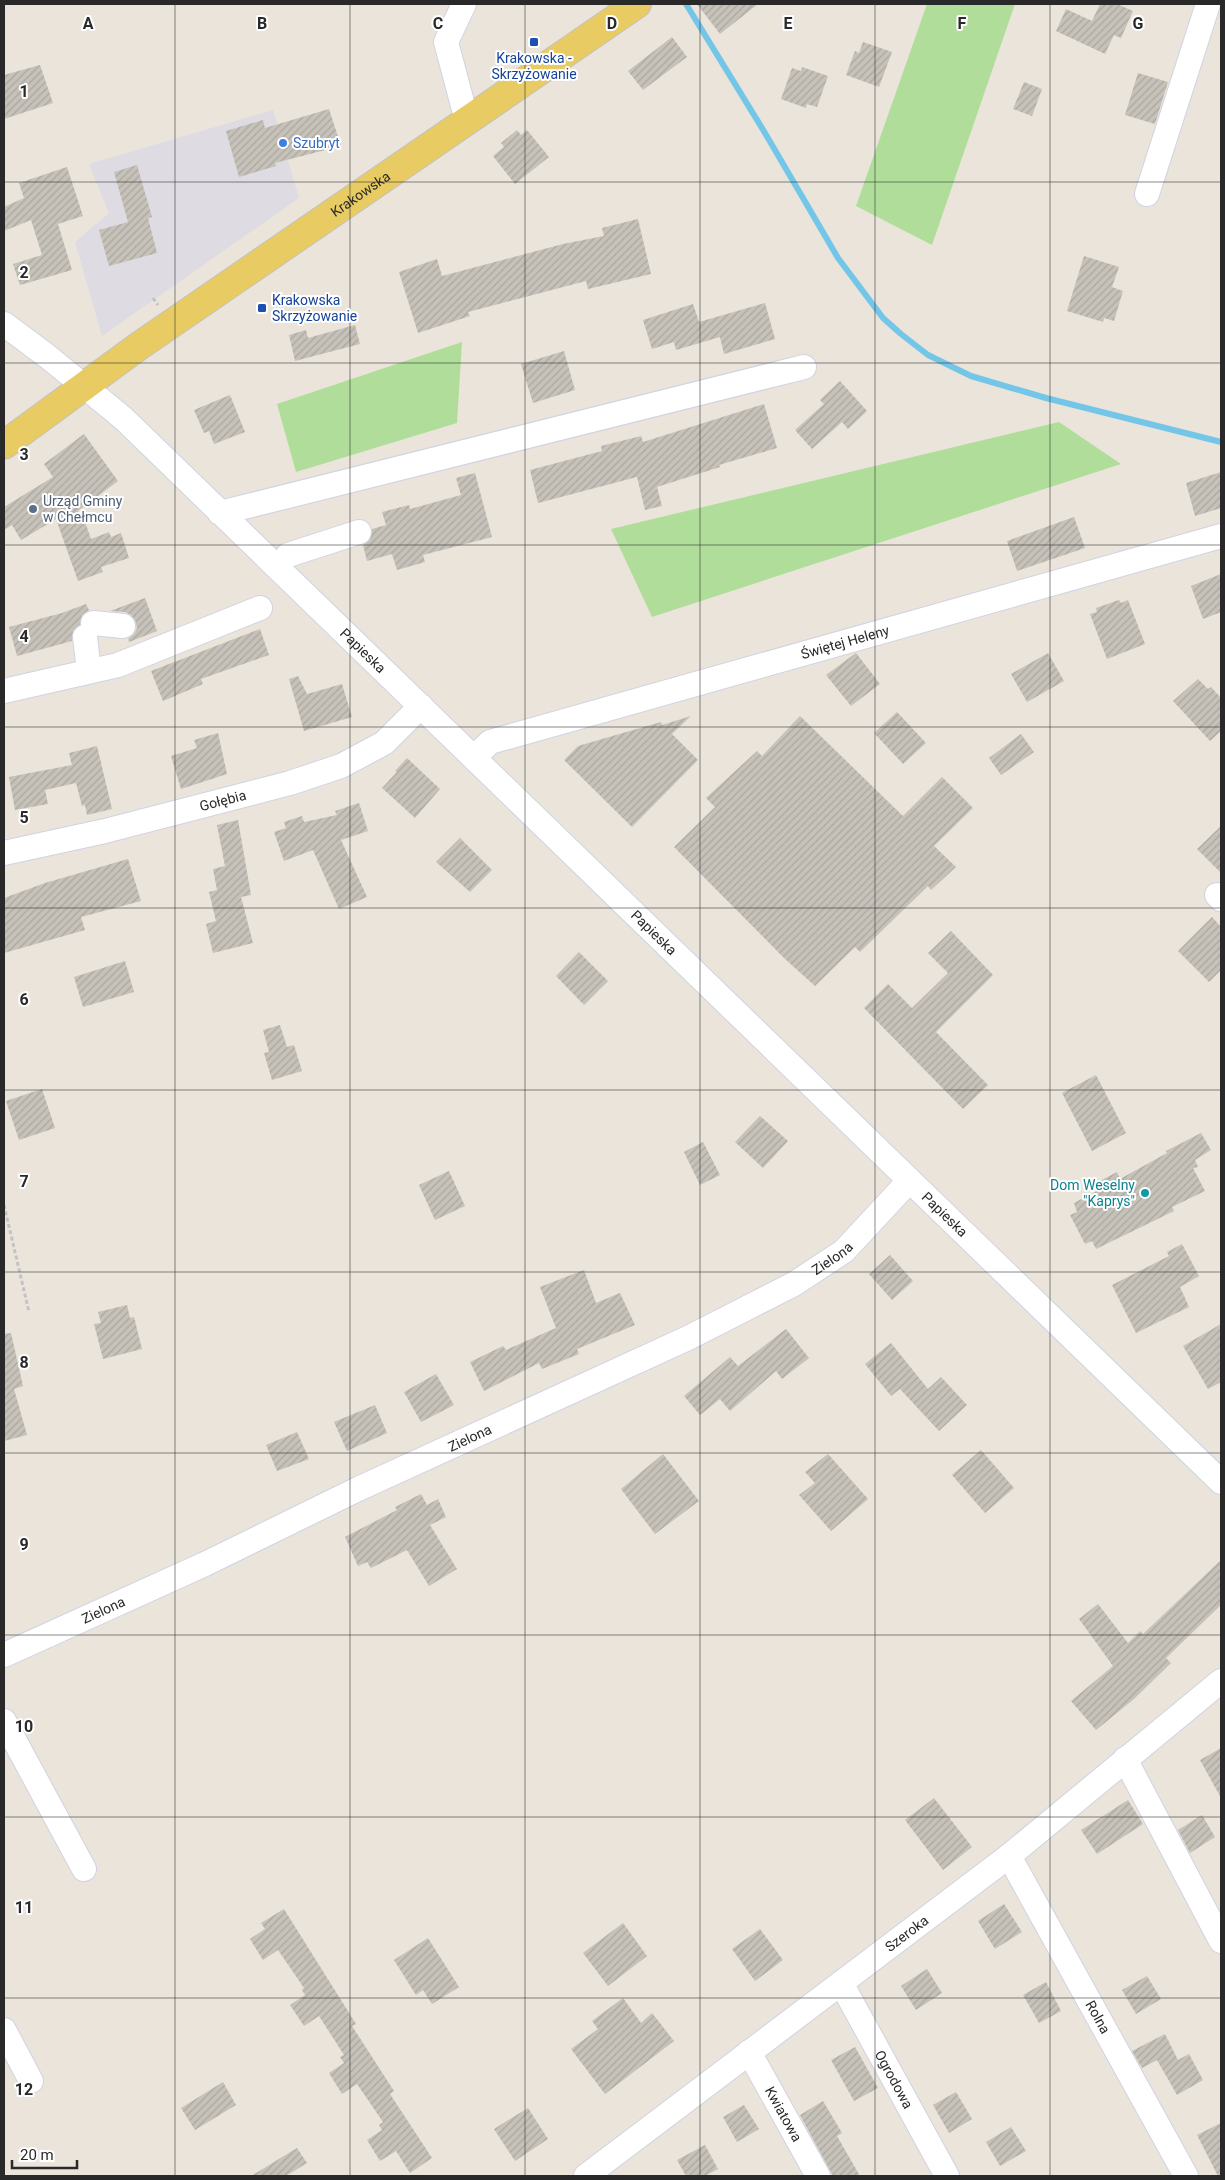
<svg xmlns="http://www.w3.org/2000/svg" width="1225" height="2180" font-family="Roboto,sans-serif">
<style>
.industrial{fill:#dedbe3}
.grass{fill:#b0de9a}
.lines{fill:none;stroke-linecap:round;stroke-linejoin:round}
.stream{stroke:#73c6e7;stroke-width:6}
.building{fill:url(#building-hatch)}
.minor-casing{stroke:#d0d3e1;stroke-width:26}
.major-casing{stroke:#c3c3c3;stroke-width:30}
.path{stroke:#c3c3c3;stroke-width:3;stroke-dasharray:4 2.5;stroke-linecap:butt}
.minor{stroke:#fff;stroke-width:24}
.major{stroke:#e8cb62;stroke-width:28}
.grid{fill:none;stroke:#292929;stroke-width:1;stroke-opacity:0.55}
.transit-dot{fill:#1a4fb4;stroke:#fff;stroke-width:2}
.shop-dot{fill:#3f7fe0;stroke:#fff;stroke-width:2}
.service-dot{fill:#5c6f8a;stroke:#fff;stroke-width:2}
.culture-dot{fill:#0f9aa8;stroke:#fff;stroke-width:2}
.labels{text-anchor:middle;stroke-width:4;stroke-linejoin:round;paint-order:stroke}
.transit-label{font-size:14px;fill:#164399;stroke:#fff}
.shop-label{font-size:14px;fill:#366cbe;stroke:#fff;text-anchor:start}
.street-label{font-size:14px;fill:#292929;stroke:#fff}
.service-label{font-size:14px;fill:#4e5e75;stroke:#fff;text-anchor:start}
.culture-label{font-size:14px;fill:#0d838f;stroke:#fff;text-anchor:end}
.grid-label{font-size:16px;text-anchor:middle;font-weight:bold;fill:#292929;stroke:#fff;stroke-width:4;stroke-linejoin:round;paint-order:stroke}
</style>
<defs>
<pattern id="building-hatch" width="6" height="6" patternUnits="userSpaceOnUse" patternTransform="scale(1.25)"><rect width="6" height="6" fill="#c6c2ba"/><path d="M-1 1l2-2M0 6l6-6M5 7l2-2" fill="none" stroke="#aaa7a0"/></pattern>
</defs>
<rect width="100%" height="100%" fill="#eae4db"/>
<path class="industrial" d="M 273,110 L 299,198 L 102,336 L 75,242 L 109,213 L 89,164 Z"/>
<path class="grass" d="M 927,4 L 1015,4 L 932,245 L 856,206 Z
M 462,342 L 457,423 L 296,472 L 277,404 Z
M 1059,422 L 1121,464 L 652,617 L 611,529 Z"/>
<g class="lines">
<path class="stream" d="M 686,4 L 765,133 L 838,258 L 883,318 L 901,334 L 928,355 L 971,376 L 1046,398 L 1221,442"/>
</g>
<path class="building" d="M 697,4 L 758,4 L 720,34 Z
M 1100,4 L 1117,4 L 1133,11 L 1121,38 L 1114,35 L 1105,54 L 1056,31 L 1066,9 L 1092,21 Z
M 672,37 L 687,57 L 643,90 L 628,71 Z
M 863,42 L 892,52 L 879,87 L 846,75 L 855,51 L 859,53 Z
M 40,65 L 53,103 L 4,119 L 4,75 Z
M 802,67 L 828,76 L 817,107 L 807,104 L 806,108 L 781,99 L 792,68 L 801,71 Z
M 1138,73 L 1168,82 L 1155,124 L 1125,115 Z
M 1024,82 L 1042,89 L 1032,116 L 1013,109 Z
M 329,109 L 341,146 L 275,163 L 276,166 L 239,177 L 226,131 L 263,120 L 265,128 Z
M 517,130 L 521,135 L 527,130 L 549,157 L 515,184 L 493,156 L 504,147 L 501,143 Z
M 137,165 L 152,217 L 148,218 L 157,253 L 109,266 L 99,230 L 128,222 L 114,172 Z
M 67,167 L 83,216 L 58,224 L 72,270 L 20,285 L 13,264 L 42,255 L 31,220 L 4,231 L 4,207 L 24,198 L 19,183 Z
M 638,219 L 651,274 L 588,289 L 586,281 L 468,312 L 470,316 L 418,333 L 399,272 L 437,259 L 442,276 L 563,244 L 604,236 L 602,228 Z
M 1084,256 L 1119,267 L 1112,287 L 1123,291 L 1114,321 L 1104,318 L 1103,322 L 1067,311 Z
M 765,303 L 775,339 L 724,354 L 720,337 L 676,350 L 674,342 L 652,349 L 643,320 L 693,304 L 699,322 Z
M 355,325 L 360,344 L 295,361 L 289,335 L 306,330 L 308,338 Z
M 564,351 L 575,390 L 533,403 L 521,364 Z
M 840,381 L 867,411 L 848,429 L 842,422 L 812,449 L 795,430 L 824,404 L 820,400 Z
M 230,395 L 245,432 L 214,444 L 209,431 L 204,433 L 194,410 Z
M 764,404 L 777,448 L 719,465 L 720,467 L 657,487 L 662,506 L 645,510 L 637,477 L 538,503 L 530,470 L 602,451 L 601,446 L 641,436 L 643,442 Z
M 84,434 L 118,481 L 78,511 L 84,519 L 91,539 L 109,532 L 111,537 L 121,533 L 129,558 L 101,567 L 103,572 L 78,581 L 56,519 L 21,540 L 12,525 L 4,530 L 4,507 L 53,477 L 44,464 Z
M 1221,472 L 1221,508 L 1195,516 L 1186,483 Z
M 475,473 L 492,537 L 423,555 L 425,562 L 397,570 L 392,554 L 367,561 L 363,545 L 369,541 L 372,529 L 386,525 L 382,512 L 409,505 L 410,509 L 461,495 L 456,478 Z
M 1074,517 L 1085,548 L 1017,571 L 1007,541 Z
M 1221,574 L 1221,612 L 1203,619 L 1191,586 Z
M 145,598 L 157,631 L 129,642 L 128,639 L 134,634 L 137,628 L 135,620 L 131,615 L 125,612 L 110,611 Z
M 1119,600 L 1121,603 L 1128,600 L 1145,644 L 1107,659 L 1090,614 L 1097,612 L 1096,608 Z
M 86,604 L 89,610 L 82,615 L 80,625 L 73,631 L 72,641 L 17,656 L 9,627 L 62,613 Z
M 260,629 L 269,655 L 201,679 L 203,684 L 163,701 L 151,671 Z
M 856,653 L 880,684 L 851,706 L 826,675 Z
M 1048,653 L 1064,681 L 1027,702 L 1011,674 Z
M 298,676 L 307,694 L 342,684 L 352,717 L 304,731 L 289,679 Z
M 1198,679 L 1208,689 L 1211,687 L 1221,698 L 1221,731 L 1210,741 L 1173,701 Z
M 897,712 L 926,743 L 903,764 L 874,733 Z
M 691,716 L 672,734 L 698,760 L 632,827 L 564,760 L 578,746 L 661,722 L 662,725 Z
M 800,716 L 903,816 L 942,777 L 973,808 L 934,846 L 956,867 L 931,890 L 928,886 L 860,952 L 855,947 L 815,986 L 784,958 L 674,847 L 715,807 L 706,798 L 757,751 L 762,756 Z
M 218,733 L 227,774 L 181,789 L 171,756 L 197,748 L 194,740 Z
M 1021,734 L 1034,752 L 1001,775 L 989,758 Z
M 97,746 L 112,809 L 87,815 L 85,805 L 82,806 L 76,783 L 45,790 L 48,804 L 15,810 L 9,777 L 72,765 L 69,753 Z
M 407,758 L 440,789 L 415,818 L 382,788 L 397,772 L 395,771 Z
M 359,803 L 368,831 L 341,840 L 367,897 L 339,909 L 313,850 L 284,861 L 274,832 L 286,828 L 284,822 L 302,816 L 304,822 L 337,815 L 335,811 Z
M 238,820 L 251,895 L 241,897 L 253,943 L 213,953 L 206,924 L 216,921 L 209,892 L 217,890 L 213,869 L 225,866 L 217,825 Z
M 1221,826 L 1221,873 L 1197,849 Z
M 460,838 L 492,870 L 470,892 L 436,862 Z
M 128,859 L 141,901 L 81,917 L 85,930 L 4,953 L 4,898 L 45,883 Z
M 1212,917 L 1221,927 L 1221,970 L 1209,982 L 1178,951 Z
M 951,931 L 993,975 L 936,1032 L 988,1085 L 963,1109 L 864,1008 L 888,984 L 912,1008 L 948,973 L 928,953 Z
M 579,952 L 608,981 L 584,1005 L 556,976 Z
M 125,961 L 134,992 L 83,1007 L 74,977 Z
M 280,1025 L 287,1047 L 294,1045 L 302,1071 L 272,1080 L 264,1053 L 269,1052 L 263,1030 Z
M 1096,1075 L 1126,1133 L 1092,1151 L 1062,1093 Z
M 42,1089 L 55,1128 L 19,1140 L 6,1101 Z
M 760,1116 L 788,1141 L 763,1168 L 735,1142 Z
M 1201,1133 L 1211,1150 L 1195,1160 L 1198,1167 L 1193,1168 L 1205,1191 L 1172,1207 L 1174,1211 L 1096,1249 L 1092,1241 L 1085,1244 L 1070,1215 L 1077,1212 L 1074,1203 L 1099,1190 L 1101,1188 L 1098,1182 L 1117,1172 L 1120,1179 L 1167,1153 L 1166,1151 Z
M 703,1142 L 720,1175 L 700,1185 L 684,1152 Z
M 449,1171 L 465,1206 L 435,1220 L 419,1185 Z
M 1182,1244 L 1199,1276 L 1180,1287 L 1189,1307 L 1136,1333 L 1112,1285 L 1169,1256 L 1167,1252 Z
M 890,1255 L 913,1281 L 892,1300 L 869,1274 Z
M 584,1270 L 596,1303 L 620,1293 L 635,1325 L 577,1349 L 579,1354 L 542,1369 L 539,1363 L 484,1391 L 470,1362 L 503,1346 L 506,1350 L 556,1328 L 540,1287 Z
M 127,1305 L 130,1318 L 134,1317 L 142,1349 L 103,1359 L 94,1324 L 101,1323 L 98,1312 Z
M 1221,1324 L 1221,1382 L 1208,1389 L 1183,1346 Z
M 786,1329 L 809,1358 L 782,1379 L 776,1371 L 730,1411 L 720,1399 L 700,1415 L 684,1396 L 730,1357 L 738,1366 Z
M 11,1333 L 23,1386 L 14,1389 L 27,1435 L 4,1441 L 4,1334 Z
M 891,1343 L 928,1389 L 941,1377 L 967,1405 L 939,1431 L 900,1389 L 891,1396 L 865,1364 Z
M 436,1374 L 454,1405 L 421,1422 L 404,1392 Z
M 375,1405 L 387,1433 L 347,1451 L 334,1422 Z
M 297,1432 L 309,1459 L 277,1471 L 266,1445 Z
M 981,1450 L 1014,1488 L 985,1513 L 952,1475 Z
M 663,1454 L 699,1501 L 655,1534 L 621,1489 Z
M 828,1454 L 868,1499 L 831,1531 L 799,1495 L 815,1483 L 805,1472 Z
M 421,1494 L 427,1505 L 438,1499 L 446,1517 L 430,1525 L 457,1569 L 429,1586 L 407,1550 L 371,1568 L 367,1562 L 358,1566 L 345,1537 L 397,1510 L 395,1507 Z
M 1221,1560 L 1221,1605 L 1166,1658 L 1171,1663 L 1134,1699 L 1096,1730 L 1071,1701 L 1113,1666 L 1079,1619 L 1098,1604 L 1128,1643 L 1140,1631 L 1143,1634 Z
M 1221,1748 L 1221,1798 L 1200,1760 Z
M 934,1798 L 972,1847 L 943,1870 L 905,1820 Z
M 1128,1800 L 1143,1824 L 1097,1854 L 1081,1830 Z
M 1202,1815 L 1215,1837 L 1190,1853 L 1178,1830 Z
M 1004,1904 L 1022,1932 L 995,1949 L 978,1921 Z
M 284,1909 L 356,2024 L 352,2026 L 394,2091 L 390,2094 L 432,2158 L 410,2173 L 396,2151 L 380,2161 L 367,2140 L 382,2130 L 379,2125 L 383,2122 L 357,2084 L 342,2094 L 329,2073 L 344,2063 L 340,2057 L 344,2055 L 319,2016 L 304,2026 L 290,2005 L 305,1995 L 302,1990 L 304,1988 L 278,1950 L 263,1960 L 250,1939 L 265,1929 L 261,1923 Z
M 623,1923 L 647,1956 L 608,1986 L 583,1953 Z
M 760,1929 L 783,1960 L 755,1981 L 732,1949 Z
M 428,1938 L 459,1987 L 432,2004 L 423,1990 L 416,1995 L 394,1960 Z
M 927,1969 L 942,1993 L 916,2010 L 901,1986 Z
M 1147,1976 L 1161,1999 L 1136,2014 L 1122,1990 Z
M 1046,1982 L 1061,2011 L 1039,2023 L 1023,1995 Z
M 623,1998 L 641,2023 L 652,2013 L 674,2041 L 605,2094 L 571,2049 L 598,2029 L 592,2021 Z
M 1165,2034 L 1178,2060 L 1189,2054 L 1203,2080 L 1177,2095 L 1157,2060 L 1142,2068 L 1132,2051 Z
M 855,2047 L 878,2088 L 854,2101 L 831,2060 Z
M 223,2082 L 236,2105 L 195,2130 L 181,2108 Z
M 956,2092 L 972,2119 L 949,2133 L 933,2105 Z
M 823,2101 L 842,2133 L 837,2136 L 860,2176 L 833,2176 L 800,2115 Z
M 744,2105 L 759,2129 L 737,2142 L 723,2117 Z
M 528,2108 L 548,2139 L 515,2161 L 494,2129 Z
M 1221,2123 L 1221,2176 L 1218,2176 L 1197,2135 Z
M 1011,2127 L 1026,2151 L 1000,2166 L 986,2142 Z
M 705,2145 L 718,2169 L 705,2176 L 686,2176 L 677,2160 Z
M 297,2148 L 307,2163 L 286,2176 L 251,2176 Z"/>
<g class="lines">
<defs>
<g id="minor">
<path d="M 464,4 L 446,42 L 467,121"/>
<path d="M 1147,194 L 1208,4"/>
<path id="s1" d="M 4,324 L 47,356 L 123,418 L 1221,1482"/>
<path d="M 220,513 L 804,367"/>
<path d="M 288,555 L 359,532"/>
<path d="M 93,623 L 123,626"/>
<path d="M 85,637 L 89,671"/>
<path d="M 4,691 L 118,665 L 260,608"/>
<path id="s2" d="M 475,757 L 490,742 L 1221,536"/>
<path id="s3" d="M 4,853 L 105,831 L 290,783 L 341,766 L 384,743 L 421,706"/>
<path d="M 1217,895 L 1221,899"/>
<path id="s4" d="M 4,1655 L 205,1564 L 358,1489 L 688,1338 L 794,1284 L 844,1251 L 909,1181"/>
<path d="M 4,1721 L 84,1869"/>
<path d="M 1125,1759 L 1221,1941"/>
<path id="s5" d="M 1009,1856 L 1186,2176"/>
<path id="s6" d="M 841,1983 L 947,2176"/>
<path d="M 4,2030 L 31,2081"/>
<path id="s7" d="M 749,2052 L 818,2176"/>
<path id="s8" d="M 586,2176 L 1009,1856 L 1221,1681"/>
</g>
<g id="major">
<path id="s9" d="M 4,445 L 139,346 L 637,4"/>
</g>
</defs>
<use href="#minor" class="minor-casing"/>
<use href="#major" class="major-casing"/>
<path class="path" d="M 153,298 L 158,305
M 4,1205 L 29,1312"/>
<use href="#minor" class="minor"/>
<use href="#major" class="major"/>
</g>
<path class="grid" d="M 175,4 L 175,2176M 350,4 L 350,2176M 525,4 L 525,2176M 700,4 L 700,2176M 875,4 L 875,2176M 1050,4 L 1050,2176M 4,182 L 1221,182M 4,363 L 1221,363M 4,545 L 1221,545M 4,727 L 1221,727M 4,908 L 1221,908M 4,1090 L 1221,1090M 4,1272 L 1221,1272M 4,1453 L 1221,1453M 4,1635 L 1221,1635M 4,1817 L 1221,1817M 4,1998 L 1221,1998"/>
<g class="transit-dot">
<rect x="529" y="37" width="10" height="10" rx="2.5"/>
<rect x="257" y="303" width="10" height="10" rx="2.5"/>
</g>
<circle class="shop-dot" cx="283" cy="143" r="5"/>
<circle class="service-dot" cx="33" cy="509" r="5"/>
<circle class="culture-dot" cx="1145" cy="1193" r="5"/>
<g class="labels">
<g class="transit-label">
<text x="534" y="63">Krakowska -<tspan x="534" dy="16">Skrzyżowanie</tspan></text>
<text x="272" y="305" text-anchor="start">Krakowska<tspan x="272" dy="16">Skrzyżowanie</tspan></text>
</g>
<g class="shop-label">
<text x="293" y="148">Szubryt</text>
</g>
<g class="street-label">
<text dy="5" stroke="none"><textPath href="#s9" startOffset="436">Krakowska</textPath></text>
<text dy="5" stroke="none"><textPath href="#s2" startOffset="390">Świętej Heleny</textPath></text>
<text dy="5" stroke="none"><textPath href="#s1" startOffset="486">Papieska</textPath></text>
<text dy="5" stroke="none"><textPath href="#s3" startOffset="225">Gołębia</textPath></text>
<text dy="5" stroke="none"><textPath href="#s1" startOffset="891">Papieska</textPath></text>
<text dy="5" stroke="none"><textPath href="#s1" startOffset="1296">Papieska</textPath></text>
<text dy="5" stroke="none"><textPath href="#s4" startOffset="919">Zielona</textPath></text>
<text dy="5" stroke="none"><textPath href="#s4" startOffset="514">Zielona</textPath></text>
<text dy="5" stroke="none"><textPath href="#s4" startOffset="109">Zielona</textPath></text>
<text dy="5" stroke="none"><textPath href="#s8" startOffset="402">Szeroka</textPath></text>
<text dy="5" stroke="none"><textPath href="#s5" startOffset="184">Rolna</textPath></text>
<text dy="5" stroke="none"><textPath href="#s6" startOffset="110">Ogrodowa</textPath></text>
<text dy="5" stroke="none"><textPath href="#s7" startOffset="71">Kwiatowa</textPath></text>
</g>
<g class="service-label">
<text x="43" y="506">Urząd Gminy<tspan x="43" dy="16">w Chełmcu</tspan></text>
</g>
<g class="culture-label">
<text x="1135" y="1190">Dom Weselny<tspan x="1135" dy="16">"Kaprys"</tspan></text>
</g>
</g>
<g class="grid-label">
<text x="88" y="29">A</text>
<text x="262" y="29">B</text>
<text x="438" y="29">C</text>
<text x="612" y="29">D</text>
<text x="788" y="29">E</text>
<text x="962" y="29">F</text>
<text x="1138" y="29">G</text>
<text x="24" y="97">1</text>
<text x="24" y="278">2</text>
<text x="24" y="460">3</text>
<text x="24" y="642">4</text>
<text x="24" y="823">5</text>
<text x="24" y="1005">6</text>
<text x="24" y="1187">7</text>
<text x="24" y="1368">8</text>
<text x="24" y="1550">9</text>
<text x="24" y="1732">10</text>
<text x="24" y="1913">11</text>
<text x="24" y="2095">12</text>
</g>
<rect width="1225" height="2180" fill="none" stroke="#292929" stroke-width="10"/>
<path d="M12 2160v8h65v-8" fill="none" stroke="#292929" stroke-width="2.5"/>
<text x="20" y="2160" font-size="15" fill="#292929" stroke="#ffffff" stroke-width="4" paint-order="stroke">20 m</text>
</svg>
